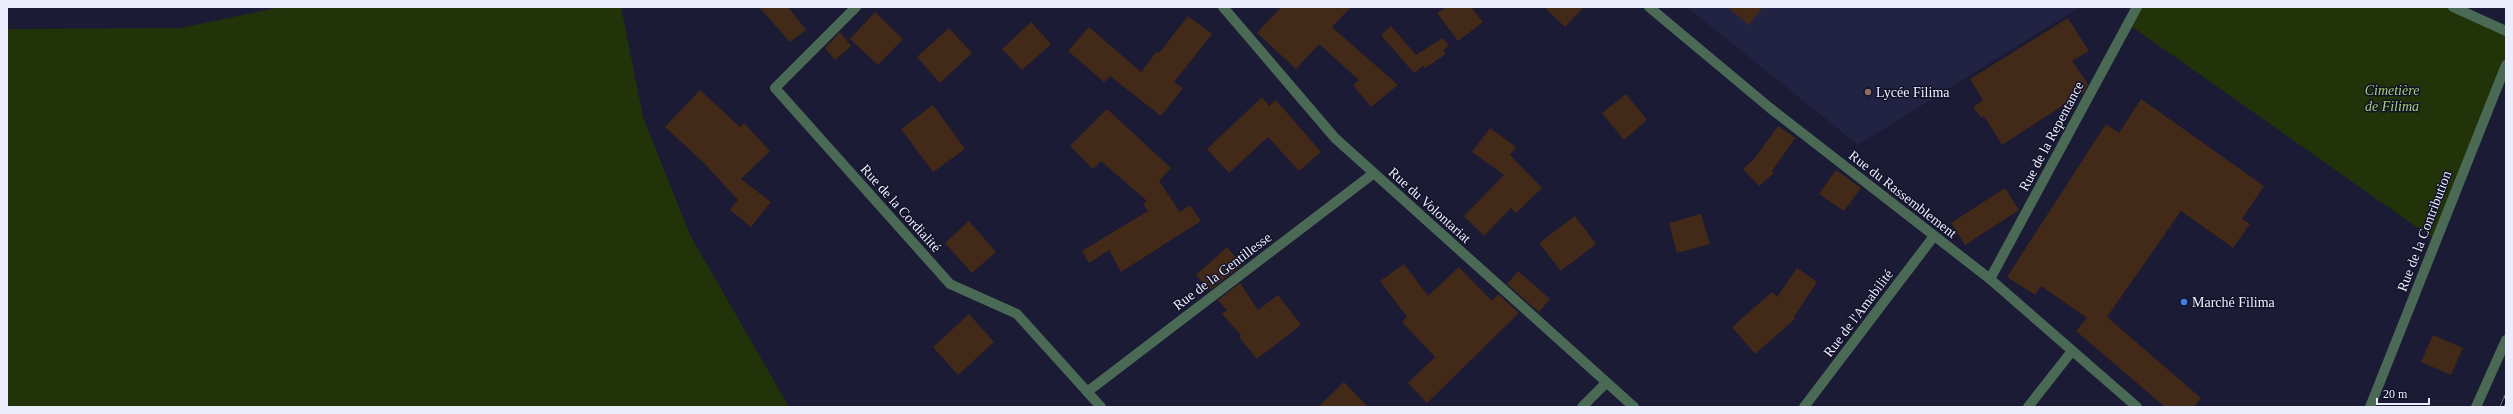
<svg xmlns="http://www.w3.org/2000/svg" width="2513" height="414" font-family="'Times New Roman',serif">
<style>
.built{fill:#222242}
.green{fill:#22330a}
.building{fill:#432917}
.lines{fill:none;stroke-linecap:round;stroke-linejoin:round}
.minor{stroke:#4a6a56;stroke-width:10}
.rail-casing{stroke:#7f7f94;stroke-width:4.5}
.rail{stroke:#12122b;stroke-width:3;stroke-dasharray:9;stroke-linecap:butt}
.education-dot{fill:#8d6e63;stroke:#12122b;stroke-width:1.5}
.shop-dot{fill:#3f7fe0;stroke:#12122b;stroke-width:1.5}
.labels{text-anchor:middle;stroke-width:3;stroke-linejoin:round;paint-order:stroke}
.park-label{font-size:14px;font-style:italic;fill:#a5d16f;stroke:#12122b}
.poi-label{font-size:14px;fill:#ecedfc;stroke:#12122b;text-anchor:start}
.street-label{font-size:14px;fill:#ecedfc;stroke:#12122b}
</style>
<rect width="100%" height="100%" fill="#1b1b35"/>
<path class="built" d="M 1687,7 L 2080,7 L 1858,145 Z"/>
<path class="green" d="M 281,7 L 621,7 L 643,117 L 690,235 L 789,407 L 7,407 L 7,29 L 180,28 Z
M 2137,7 L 2453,7 L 2506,31 L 2506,66 L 2435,240 L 2128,24 Z"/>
<path class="building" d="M 759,7 L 788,7 L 806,30 L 790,42 Z
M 1281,7 L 1351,7 L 1332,27 L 1398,85 L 1371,107 L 1353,85 L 1359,80 L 1319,44 L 1296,69 L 1257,33 Z
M 1446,7 L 1471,7 L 1483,22 L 1458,41 L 1437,13 Z
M 1544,7 L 1584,7 L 1565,27 Z
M 1727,7 L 1763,7 L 1749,25 Z
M 875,12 L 903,39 L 878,65 L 850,39 Z
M 1188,16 L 1212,34 L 1174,82 L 1183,88 L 1161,116 L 1110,76 L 1104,82 L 1068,51 L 1089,27 L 1141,72 L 1157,51 L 1159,53 Z
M 2068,18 L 2089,51 L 2072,61 L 2088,84 L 2084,92 L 2002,145 L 1984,116 L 1982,118 L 1973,107 L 1983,100 L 1970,79 Z
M 1031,22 L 1051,44 L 1022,70 L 1002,49 Z
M 1391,26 L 1416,55 L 1443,38 L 1449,46 L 1443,50 L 1446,54 L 1425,68 L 1423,66 L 1414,73 L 1381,35 Z
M 949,28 L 972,53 L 940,83 L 917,57 Z
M 840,32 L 851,46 L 835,60 L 825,48 Z
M 700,90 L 740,127 L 744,123 L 770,151 L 741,179 L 771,202 L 751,227 L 730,210 L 738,200 L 703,162 L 665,127 Z
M 1626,94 L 1647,120 L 1624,140 L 1602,113 Z
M 1262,97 L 1269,106 L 1276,100 L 1321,152 L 1299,171 L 1268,137 L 1229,173 L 1207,149 Z
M 2141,99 L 2264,186 L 2242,219 L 2250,224 L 2233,248 L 2181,211 L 2107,317 L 2201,398 L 2194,407 L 2165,407 L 2076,331 L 2087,318 L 2041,286 L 2035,295 L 2007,277 L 2106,124 L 2119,133 Z
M 933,105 L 965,149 L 933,172 L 901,129 Z
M 1107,109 L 1171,168 L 1159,181 L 1180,212 L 1190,205 L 1201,221 L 1121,272 L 1109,250 L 1089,263 L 1082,251 L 1148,211 L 1143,204 L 1147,201 L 1101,161 L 1093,169 L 1070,146 Z
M 1778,126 L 1795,138 L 1772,171 L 1774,173 L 1759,186 L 1743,169 L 1755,158 Z
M 1490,128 L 1516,147 L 1510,155 L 1542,188 L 1516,213 L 1511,208 L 1484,236 L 1464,216 L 1504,175 L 1472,152 Z
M 1836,170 L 1861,188 L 1844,211 L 1819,194 Z
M 2005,188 L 2019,210 L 1965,245 L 1951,223 Z
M 1701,214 L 1710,244 L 1677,253 L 1669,223 Z
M 1575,216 L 1596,244 L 1561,271 L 1539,243 Z
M 969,221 L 996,252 L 972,273 L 945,243 Z
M 1227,247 L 1242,265 L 1210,290 L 1196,275 Z
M 1404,264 L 1428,296 L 1459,267 L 1492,301 L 1498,294 L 1519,313 L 1427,403 L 1408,383 L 1435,357 L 1402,322 L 1407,317 L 1380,281 Z
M 1797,268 L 1817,282 L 1794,317 L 1795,319 L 1755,354 L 1732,327 L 1772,292 L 1777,297 Z
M 1518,271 L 1550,299 L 1539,312 L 1507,284 Z
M 1240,283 L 1258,310 L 1278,295 L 1301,325 L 1257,359 L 1239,337 L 1241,335 L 1222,314 L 1227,310 L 1218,300 Z
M 969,314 L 994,342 L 958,375 L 933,347 Z
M 2433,335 L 2463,348 L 2451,375 L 2421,362 Z
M 1344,382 L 1368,407 L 1318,407 Z"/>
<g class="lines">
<path class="minor" d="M 856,7 L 775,88 L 950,284 L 1017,314 L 1101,407
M 1223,7 L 1335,138 L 1634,407
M 1649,7 L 1770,108 L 1990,279 L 2137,407
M 2453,7 L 2506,31
M 1990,279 L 2137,7
M 1087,392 L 1374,173
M 1582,407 L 1606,383
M 1804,407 L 1934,236
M 2028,407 L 2072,351
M 2370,407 L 2506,65
M 2476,407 L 2506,340"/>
<defs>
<path id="rail" d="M 2502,407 L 2506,397"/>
</defs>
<use href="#rail" class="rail-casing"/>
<use href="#rail" class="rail"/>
</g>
<circle class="education-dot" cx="1868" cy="92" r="4"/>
<circle class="shop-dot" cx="2184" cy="302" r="4"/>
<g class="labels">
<g class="park-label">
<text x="2392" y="95">Cimetière<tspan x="2392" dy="16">de Filima</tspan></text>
</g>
<g class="poi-label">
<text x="1876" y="97">Lycée Filima</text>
<text x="2192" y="307">Marché Filima</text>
</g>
<g class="street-label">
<text transform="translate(2051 136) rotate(-62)" y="5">Rue de la Repentance</text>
<text transform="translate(1903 194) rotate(38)" y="5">Rue du Rassemblement</text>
<text transform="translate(1430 205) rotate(42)" y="5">Rue du Volontariat</text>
<text transform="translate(901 208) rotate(48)" y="5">Rue de la Cordialité</text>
<text transform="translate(2424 231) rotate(-69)" y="5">Rue de la Contribution</text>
<text transform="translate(1222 271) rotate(-37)" y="5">Rue de la Gentillesse</text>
<text transform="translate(1858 313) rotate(-53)" y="5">Rue de l'Amabilité</text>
</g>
</g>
<rect width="2513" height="414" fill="none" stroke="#ecedfc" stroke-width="16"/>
<path d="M2377 398v6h52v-6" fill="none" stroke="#ecedfc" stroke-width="2"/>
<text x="2383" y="398" font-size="12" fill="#ecedfc" stroke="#12122b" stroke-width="3" paint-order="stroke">20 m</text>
</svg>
